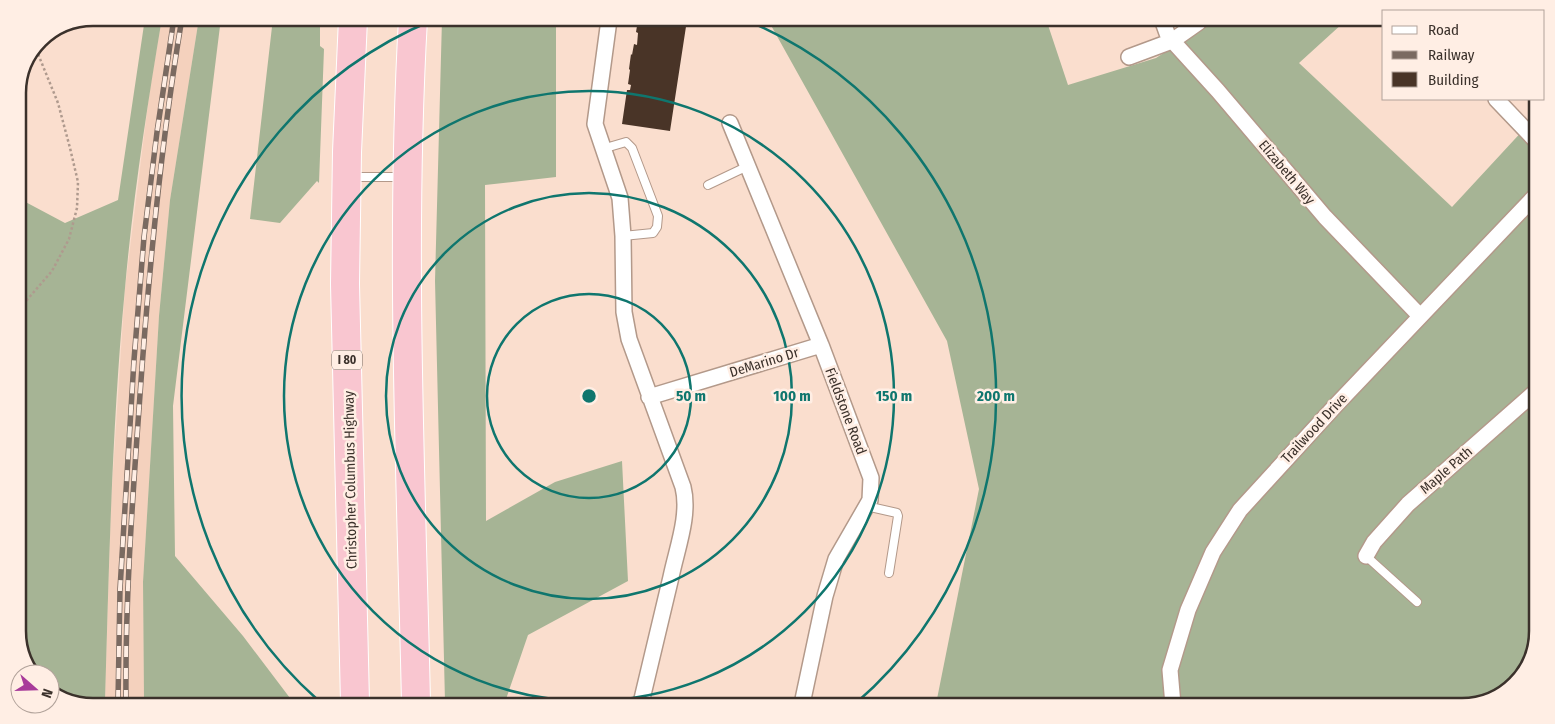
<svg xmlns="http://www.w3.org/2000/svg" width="1555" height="724" font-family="'Fira Sans Condensed',sans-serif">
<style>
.built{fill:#f4d1bd}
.forest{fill:#a6b495}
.building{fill:#493427}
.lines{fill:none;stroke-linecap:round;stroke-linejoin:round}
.service-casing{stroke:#b3998a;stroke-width:10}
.minor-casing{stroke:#b3998a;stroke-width:18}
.motorway-casing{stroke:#fff;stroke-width:30}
.path{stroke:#af9a8e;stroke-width:2.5;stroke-dasharray:2.5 2.5;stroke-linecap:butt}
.service{stroke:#fff;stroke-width:8}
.minor{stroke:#fff;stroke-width:15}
.motorway{stroke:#f9c6d0;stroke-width:28}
.rail-casing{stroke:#7a6a61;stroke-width:5.5}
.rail{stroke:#ffeee4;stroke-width:4;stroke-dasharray:11;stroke-linecap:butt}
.ring{fill:none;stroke:#0f766e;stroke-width:2.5}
.labels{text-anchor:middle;stroke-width:5;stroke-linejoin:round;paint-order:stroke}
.shield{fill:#ffeee4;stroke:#766a62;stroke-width:1}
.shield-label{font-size:12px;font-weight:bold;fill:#3b312b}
.street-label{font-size:14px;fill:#3b312b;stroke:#ffeee4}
.rim{fill:none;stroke:#3b312b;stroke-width:2.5}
.centre{fill:#0f766e;stroke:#ffeee4;stroke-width:2.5}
.ring-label{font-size:15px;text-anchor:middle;font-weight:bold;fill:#0f766e;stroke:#ffeee4;stroke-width:5;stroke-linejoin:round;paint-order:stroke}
</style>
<rect width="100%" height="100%" fill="#fadece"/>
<path class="built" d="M 162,18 L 199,18 L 170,200 L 159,316 L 143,582 L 144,701 L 105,701 L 111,502 L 125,288 L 150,88 Z"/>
<path class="forest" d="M 145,18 L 162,18 C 147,107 133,198 125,288 C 112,425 109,564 105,701 L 64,701 L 50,689 L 50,674 L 30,673 L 18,636 L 18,198 L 65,223 L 118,200 Z
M 199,18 L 221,18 L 173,406 L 175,556 L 243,636 L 293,702 L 144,701 L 143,582 L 159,316 L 170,200 Z
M 273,18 L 320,18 L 320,46 L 324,49 L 319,183 L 317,181 L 280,223 L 250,219 Z
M 442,19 L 556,19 L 556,177 L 485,185 L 486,521 L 555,482 L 622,461 L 628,581 L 528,635 L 505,702 L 445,702 L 435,281 Z
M 768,20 L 1047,22 L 1068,85 L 1156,58 L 1212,22 L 1343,23 L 1299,63 L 1452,207 L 1537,115 L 1532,660 L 1504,694 L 1462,706 L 936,704 L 979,489 L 947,341 Z"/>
<path class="building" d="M 638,20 L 687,20 L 670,131 L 622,124 L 627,90 L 630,90 L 631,85 L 628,84 L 630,70 L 629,69 L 631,54 L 632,55 L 634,44 L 637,45 L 638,33 L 636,32 Z"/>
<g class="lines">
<defs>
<path id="service" d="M 602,149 L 626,142 L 632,148 L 658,216 L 657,227 L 653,233 L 623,236
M 350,177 L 404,177
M 708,185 L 748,166
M 866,506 L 897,513 L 898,516 L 889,573
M 1366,556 L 1417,602"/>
<path id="minor" d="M 609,20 L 595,124 L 620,198 L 623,236 L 624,312 L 629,339 L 683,487 C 690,515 677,548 671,577 C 661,619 651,661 641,703
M 1163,22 L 1168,36 L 1218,91 L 1325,217 L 1420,316
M 1129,57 L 1172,41 L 1199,22
M 1496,99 L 1537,142
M 730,123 L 821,345 L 871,478 L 870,500 L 836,559 L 825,596 L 802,704
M 649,397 L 821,345
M 1366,556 L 1374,542 L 1408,504 L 1534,393
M 1173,705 L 1170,670 L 1188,610 L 1213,552 L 1240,510 L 1336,405 L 1536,195"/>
<path id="motorway" d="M 353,19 L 347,152 L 345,284 L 355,702
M 413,19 C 400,246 411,475 416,702"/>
</defs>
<use href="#service" class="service-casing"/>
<use href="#minor" class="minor-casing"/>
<use href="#motorway" class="motorway-casing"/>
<path class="path" d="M 18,306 L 26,301 L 52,271 L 69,239 L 77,208 L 78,182 L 70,148 L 58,103 L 36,49"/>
<use href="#service" class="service"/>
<use href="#minor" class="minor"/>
<use href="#motorway" class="motorway"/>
<defs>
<path id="rail" d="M 118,701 L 120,589 L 134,360 L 144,237 L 157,132 L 174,18
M 126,701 C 125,604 132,506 139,409 C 148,278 160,148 182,18"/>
</defs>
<use href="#rail" class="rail-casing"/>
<use href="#rail" class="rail"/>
</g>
<g class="ring">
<circle cx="589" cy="396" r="102"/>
<circle cx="589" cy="396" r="203"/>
<circle cx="589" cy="396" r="305"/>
<path d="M319 701A407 407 0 0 1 433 20M748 21A407 407 0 0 1 856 703"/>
</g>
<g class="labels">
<rect class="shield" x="332" y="350.5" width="30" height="19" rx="4"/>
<g class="shield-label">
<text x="347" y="364">I 80</text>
</g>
<g class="street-label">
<text transform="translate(1287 172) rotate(50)" y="5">Elizabeth Way</text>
<text transform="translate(764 362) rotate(-17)" y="5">DeMarino Dr</text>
<text transform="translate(846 411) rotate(69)" y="5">Fieldstone Road</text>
<text transform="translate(1314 428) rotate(-47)" y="5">Trailwood Drive</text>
<text transform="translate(1446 470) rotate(-41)" y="5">Maple Path</text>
<text transform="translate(350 480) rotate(-91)" y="5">Christopher Columbus Highway</text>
</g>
</g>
<path d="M0 0H1555V724H0ZM93 26H1462A67 67 0 0 1 1529 93V631A67 67 0 0 1 1462 698H93A67 67 0 0 1 26 631V93A67 67 0 0 1 93 26Z" fill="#ffeee4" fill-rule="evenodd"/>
<path class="rim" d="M93 26H1462A67 67 0 0 1 1529 93V631A67 67 0 0 1 1462 698H93A67 67 0 0 1 26 631V93A67 67 0 0 1 93 26Z"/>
<circle cx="589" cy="396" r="8" class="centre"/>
<g class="ring-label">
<text x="691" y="401">50 m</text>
<text x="792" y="401">100 m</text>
<text x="894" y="401">150 m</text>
<text x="996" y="401">200 m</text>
</g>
<rect x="1382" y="10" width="162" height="90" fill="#ffeee4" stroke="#b1a29a"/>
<rect x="1392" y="26" width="25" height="8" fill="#ffffff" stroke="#b1a29a"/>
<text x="1428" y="35" font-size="15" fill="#3b312b">Road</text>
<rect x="1392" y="51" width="25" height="8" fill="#7a6a61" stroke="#b1a29a"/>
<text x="1428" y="60" font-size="15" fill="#3b312b">Railway</text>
<rect x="1392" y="72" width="25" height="15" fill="#493427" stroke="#b1a29a"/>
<text x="1428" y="85" font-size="15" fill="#3b312b">Building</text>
<g transform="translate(35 689) rotate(110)"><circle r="24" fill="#ffeee4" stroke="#b1a29a"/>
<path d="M0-4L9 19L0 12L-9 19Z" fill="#a83b9a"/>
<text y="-8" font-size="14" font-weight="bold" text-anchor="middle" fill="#3b312b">N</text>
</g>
</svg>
